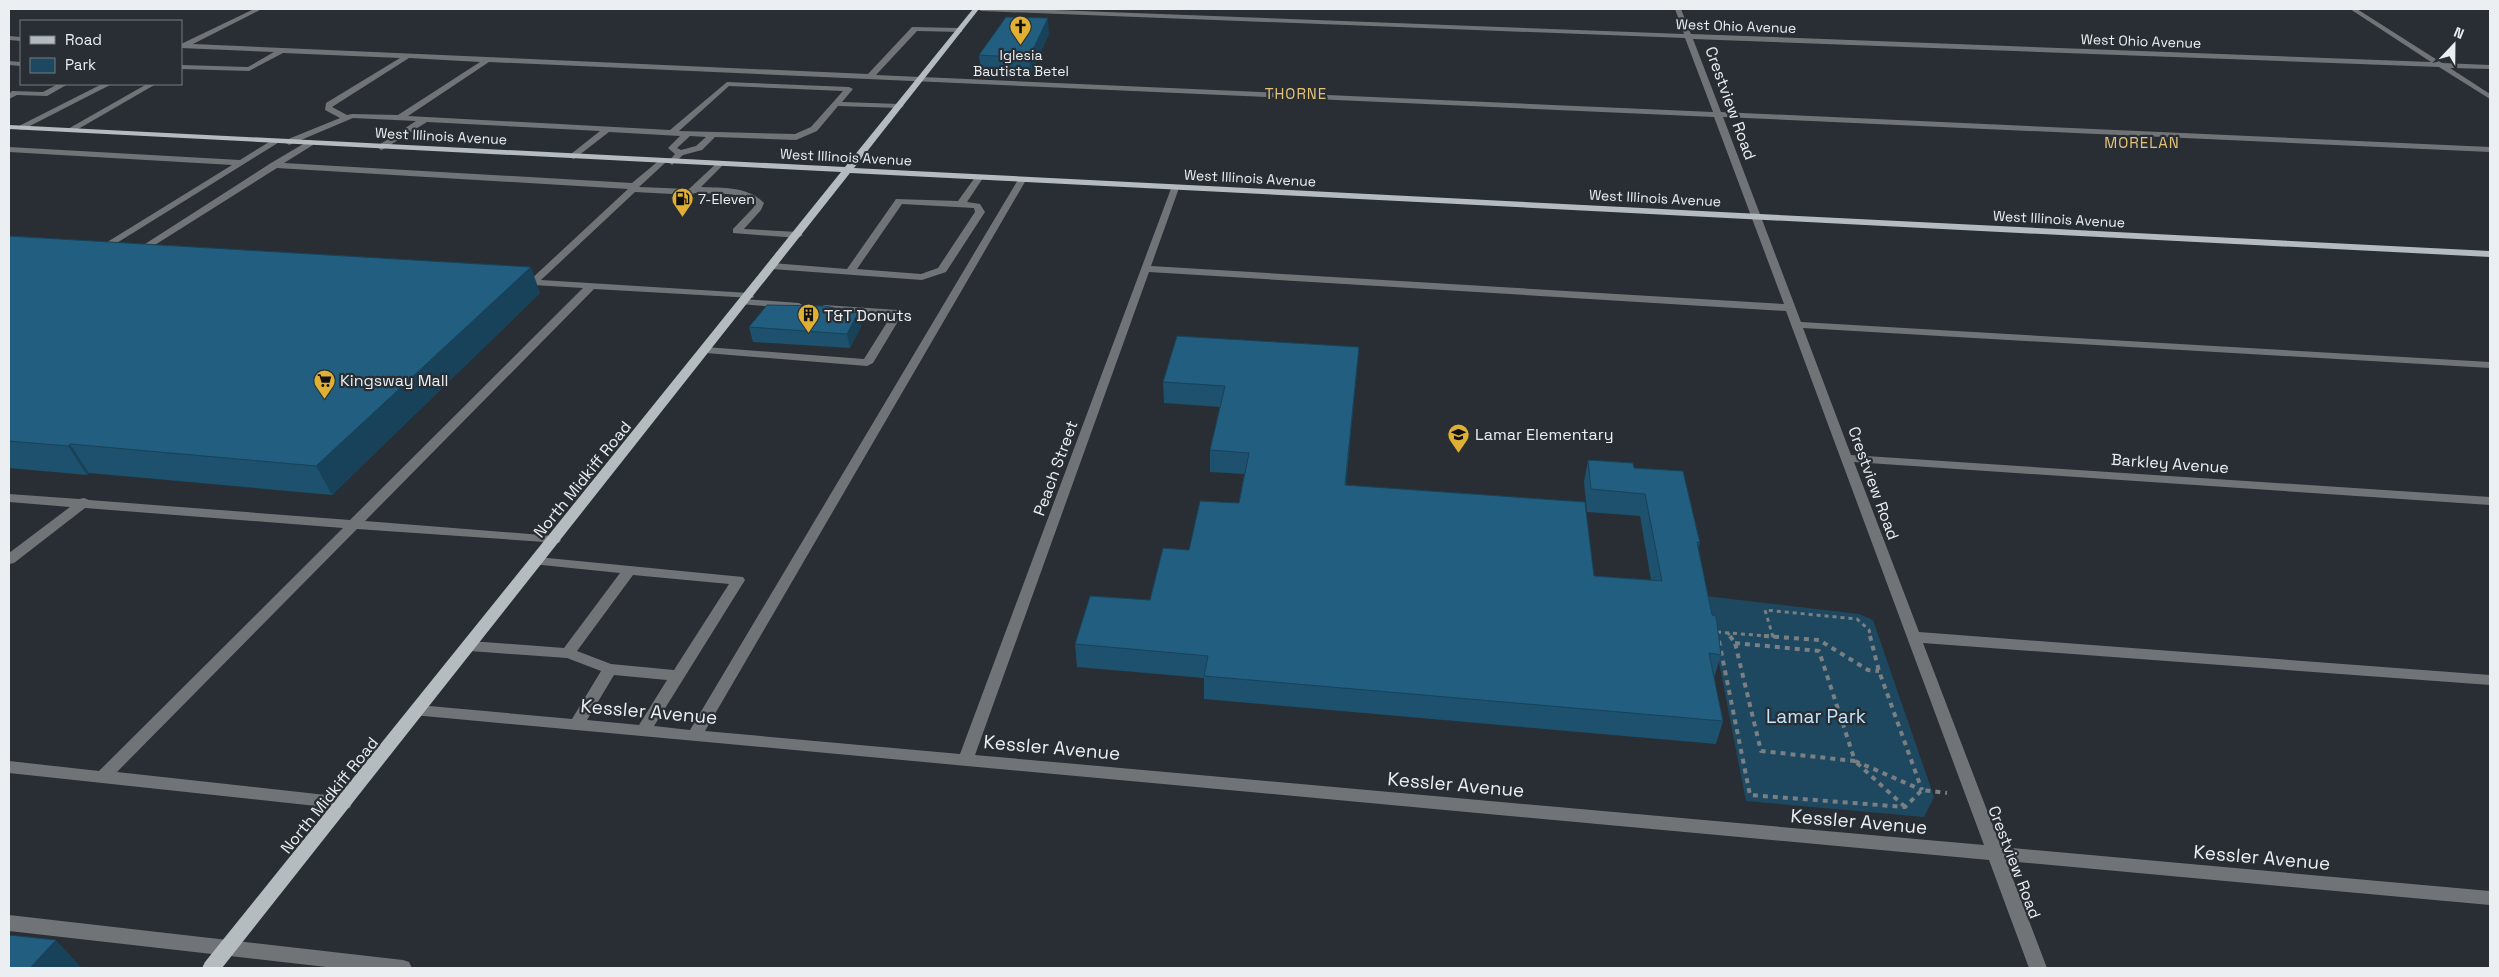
<svg xmlns="http://www.w3.org/2000/svg" width="2499" height="977" font-family="'Space Grotesk',sans-serif">
<style>
.green{fill:#1e4860}
.lines{fill:none;stroke-linecap:round;stroke-linejoin:round}
.path-far1{stroke:#797f83;stroke-width:3;stroke-dasharray:4 4;stroke-linecap:butt}
.path{stroke:#797f83;stroke-width:4;stroke-dasharray:5 5;stroke-linecap:butt}
.minor{fill:#717477;fill-rule:evenodd}
.major{fill:#b4bcc0;fill-rule:evenodd}
.wall{fill:#1d516d}
.shaded-wall{fill:#184259}
.building{fill:#225e7f;stroke:#184259}
.labels{text-anchor:middle;stroke-width:4.5;stroke-linejoin:round;paint-order:stroke}
.far-street-label{font-size:14px;fill:#ebeff2;stroke:#282e33}
.far-poi-label{font-size:14px;fill:#ebeff2;stroke:#282e33}
.far-neighbourhood-label{font-size:15px;letter-spacing:1px;fill:#e4c379;stroke:#282e33}
.street-label{font-size:16px;fill:#ebeff2;stroke:#282e33}
.poi-label{font-size:16px;fill:#ebeff2;stroke:#282e33;text-anchor:start}
.near-street-label{font-size:19px;fill:#ebeff2;stroke:#282e33}
.near-park-label{font-size:19px;fill:#bfe5fe;stroke:#282e33}
</style>
<rect width="100%" height="100%" fill="#282e33"/>
<path class="green" d="M 1706,596 L 1859,614 L 1873,620 L 1934,797 L 1924,817 L 1746,801 Z"/>
<g class="lines">
<path class="path-far1" d="M 1717,632 L 1780,637
M 1727,632 L 1731,637
M 1773,637 L 1765,610 L 1857,619 L 1869,630 L 1871,637"/>
<path class="path" d="M 1730,636 L 1735,643
M 1764,636 L 1819,640 L 1868,670 L 1879,671
M 1870,636 L 1879,671 L 1922,790
M 1719,641 L 1750,795 L 1905,807 L 1922,790 L 1947,793
M 1735,643 L 1819,651 L 1855,761 L 1761,751 Z
M 1855,761 L 1922,790
M 1857,763 L 1904,806"/>
<path class="minor" d="M 254,9 L 262,9 L 193,44 L 868,74 L 912,27 L 959,28 L 962,28 L 962,32 L 917,31 L 876,75 L 1713,112 L 1685,38 L 981,11 L 978,9 L 1028,9 L 1684,34 L 1675,9 L 1681,9 L 1691,34 L 2431,62 L 2350,9 L 2357,9 L 2442,63 L 2490,65 L 2490,69 L 2450,68 L 2490,94 L 2490,99 L 2439,67 L 1693,39 L 1721,112 L 2490,147 L 2490,152 L 1723,117 L 1801,322 L 2490,362 L 2490,368 L 1803,328 L 1851,455 L 2490,497 L 2490,505 L 1854,462 L 1919,632 L 2490,675 L 2490,685 L 1923,643 L 2001,847 L 2490,891 L 2490,905 L 2006,861 L 2047,968 L 2029,968 L 1989,860 L 413,715 L 410,711 L 413,707 L 418,705 L 572,719 L 601,671 L 567,658 L 470,651 L 465,650 L 463,646 L 465,642 L 470,641 L 564,648 L 620,573 L 532,564 L 530,561 L 537,557 L 743,577 L 745,580 L 654,726 L 690,730 L 1019,178 L 1026,180 L 705,731 L 960,754 L 1172,186 L 1179,188 L 1151,266 L 1784,304 L 1714,117 L 489,62 L 408,116 L 670,130 L 727,82 L 849,87 L 853,89 L 842,102 L 900,104 L 904,106 L 900,108 L 838,106 L 817,131 L 796,140 L 715,137 L 702,150 L 683,155 L 672,165 L 668,162 L 675,154 L 668,148 L 680,136 L 609,132 L 574,159 L 571,158 L 571,154 L 600,131 L 427,122 L 382,150 L 379,149 L 379,145 L 416,121 L 353,118 L 289,145 L 285,142 L 286,140 L 340,118 L 325,110 L 326,103 L 400,58 L 283,53 L 249,71 L 181,69 L 181,65 L 248,67 L 274,52 L 181,48 L 181,44 ZM 409,58 L 480,62 L 398,115 L 352,114 L 347,115 L 332,107 ZM 729,86 L 843,91 L 811,127 L 795,134 L 679,131 ZM 690,136 L 706,137 L 696,146 L 681,150 L 677,148 ZM 1149,272 L 1786,311 L 1984,845 L 975,755 ZM 633,575 L 729,584 L 674,670 L 611,664 L 577,651 ZM 614,675 L 667,680 L 639,725 L 587,720 Z
M 9,36 L 21,37 L 21,41 L 9,40 Z
M 9,61 L 21,62 L 21,66 L 9,65 Z
M 58,84 L 68,84 L 47,96 L 17,95 L 9,99 L 9,94 L 12,91 L 43,92 Z
M 102,84 L 112,84 L 22,130 L 15,128 Z
M 147,84 L 156,84 L 73,132 L 66,130 Z
M 274,139 L 281,141 L 99,254 L 96,253 L 96,249 L 232,165 L 9,152 L 9,147 L 240,160 Z
M 310,140 L 313,141 L 313,145 L 284,163 L 632,183 L 662,158 L 666,161 L 665,163 L 639,187 L 689,189 L 719,161 L 722,162 L 722,166 L 701,187 C 722,188 748,186 764,203 L 761,210 L 744,229 L 798,232 L 803,235 L 798,238 L 733,233 L 733,229 L 754,207 L 754,204 L 741,196 L 728,194 L 695,193 L 691,195 L 635,192 L 541,280 L 749,293 L 754,296 L 753,298 L 594,289 L 365,521 L 554,536 L 561,540 L 559,543 L 357,529 L 117,772 L 344,797 L 350,798 L 352,803 L 350,808 L 344,809 L 9,773 L 9,761 L 99,771 L 343,528 L 85,508 L 14,563 L 9,564 L 9,553 L 70,507 L 9,502 L 9,494 L 79,499 L 84,498 L 89,500 L 350,520 L 583,288 L 533,285 L 528,282 L 628,189 L 277,168 L 139,255 L 136,256 L 131,253 L 271,163 Z
M 976,176 L 983,178 L 967,202 L 980,204 L 985,212 L 946,272 L 922,280 L 772,269 L 767,266 L 772,263 L 847,269 L 896,199 L 958,201 ZM 902,204 L 974,208 L 975,212 L 938,268 L 921,274 L 857,269 Z
M 744,299 L 799,303 L 804,306 L 799,309 L 740,304 L 740,300 Z
M 824,305 L 898,310 L 903,313 L 873,363 L 867,366 L 706,353 L 701,350 L 706,347 L 864,359 L 891,316 L 820,310 L 819,308 Z
M 9,915 L 403,960 L 409,962 L 412,968 L 335,968 L 9,931 Z"/>
<path class="major" d="M 973,9 L 979,9 L 854,168 L 2490,251 L 2490,257 L 850,173 L 222,968 L 202,968 L 205,962 L 841,172 L 9,129 L 9,125 L 845,167 Z"/>
</g>
<path class="wall" d="M 1049,34 L 1030,75 L 981,72 L 979,55 Z
M 9,236 L 540,293 L 332,495 L 89,473 L 87,475 L 9,468 Z
M 858,313 L 861,327 L 850,348 L 753,342 L 749,327 Z
M 1357,368 L 1346,485 L 1594,576 L 1651,580 L 1640,516 L 1587,512 L 1584,482 L 1588,460 L 1634,468 L 1700,543 L 1698,548 L 1712,615 L 1721,655 L 1714,678 L 1723,721 L 1716,744 L 1204,699 L 1204,678 L 1077,667 L 1075,644 L 1150,600 L 1189,550 L 1239,503 L 1244,474 L 1210,472 L 1210,450 L 1220,407 L 1164,403 L 1163,382 Z"/>
<path class="shaded-wall" d="M 1048,18 L 1049,34 L 1030,75 L 1029,58 Z
M 531,267 L 540,293 L 332,495 L 316,466 Z
M 858,313 L 861,327 L 850,348 L 847,334 Z
M 1359,347 L 1357,368 L 1344,507 L 1345,485 Z
M 70,444 L 89,473 L 87,475 L 68,446 Z
M 56,940 L 82,968 L 30,968 Z"/>
<path class="building" d="M 1006,17 L 1048,18 L 1029,58 L 979,55 Z
M 9,236 L 531,267 L 316,466 L 70,444 L 68,446 L 9,441 Z
M 767,305 L 825,306 L 858,313 L 847,334 L 749,327 Z
M 1177,336 L 1359,347 L 1345,485 L 1585,502 L 1594,576 L 1662,581 L 1645,494 L 1591,489 L 1588,460 L 1633,463 L 1634,468 L 1683,471 L 1700,543 L 1697,542 L 1712,615 L 1716,616 L 1721,655 L 1709,653 L 1723,721 L 1204,676 L 1208,656 L 1075,644 L 1090,596 L 1150,600 L 1163,548 L 1189,550 L 1200,501 L 1239,503 L 1249,453 L 1210,450 L 1225,386 L 1163,382 Z
M 9,935 L 56,940 L 30,968 L 9,968 Z"/>
<defs>
<symbol id="church-pin" viewBox="-11 -11 22 30"><path d="M0 17L-7.5 6A9.5 9.5 0 1 1 7.5 6Z" fill="#dfb034" stroke="#282e33"/><path d="M-1.2-6h2.4v3.5h3.3v2.4h-3.3V6h-2.4V-.1h-3.3v-2.4h3.3Z" fill="#111"/></symbol>
<symbol id="fuel-pin" viewBox="-11 -11 22 30"><path d="M0 17L-7.5 6A9.5 9.5 0 1 1 7.5 6Z" fill="#dfb034" stroke="#282e33"/><path d="M-5.5-6h7V0h2V4h1.3V-2.5L3-4.5l.8-.8L6-3V5H2.5V1h-1V6h-7ZM-4.2-4.7v3.2H.2V-4.7Z" fill="#111"/></symbol>
<symbol id="building-pin" viewBox="-11 -11 22 30"><path d="M0 17L-7.5 6A9.5 9.5 0 1 1 7.5 6Z" fill="#dfb034" stroke="#282e33"/><path d="M-4-6H4V6H1V3H-1V6H-4ZM-2.5-4.3h1.7v1.8h-1.7ZM.8-4.3h1.7v1.8H.8ZM-2.5-1h1.7V.8h-1.7ZM.8-1h1.7V.8H.8Z" fill="#111"/></symbol>
<symbol id="supermarket-pin" viewBox="-11 -11 22 30"><path d="M0 17L-7.5 6A9.5 9.5 0 1 1 7.5 6Z" fill="#dfb034" stroke="#282e33"/><path d="M-6-5.5h2.5l.6 2H6L4.5 2H-2.5L-4.4-4H-6ZM-1.5 3.2a1.3 1.3 0 1 0 .1 0ZM3 3.2a1.3 1.3 0 1 0 .1 0Z" fill="#111"/></symbol>
<symbol id="school-pin" viewBox="-11 -11 22 30"><path d="M0 17L-7.5 6A9.5 9.5 0 1 1 7.5 6Z" fill="#dfb034" stroke="#282e33"/><path d="M0-5L7-2L0 1L-7-2ZM-4 1L0 2.5L4 1V4Q0 6-4 4Z" fill="#111"/></symbol>
</defs>
<g fill-rule="evenodd">
<use href="#church-pin" x="1008" y="14" width="25" height="34"/>
<use href="#fuel-pin" x="670" y="186" width="25" height="34"/>
<use href="#building-pin" x="796" y="302" width="25" height="34"/>
<use href="#supermarket-pin" x="312" y="368" width="25" height="34"/>
<use href="#school-pin" x="1446" y="422" width="25" height="34"/>
</g>
<g class="labels">
<g class="far-street-label">
<text transform="translate(1736 26) rotate(2)" y="5">West Ohio Avenue</text>
<text transform="translate(2141 41) rotate(2)" y="5">West Ohio Avenue</text>
<text transform="translate(441 136) rotate(3)" y="5">West Illinois Avenue</text>
<text transform="translate(846 157) rotate(3)" y="5">West Illinois Avenue</text>
<text transform="translate(1250 178) rotate(3)" y="5">West Illinois Avenue</text>
<text transform="translate(1655 198) rotate(3)" y="5">West Illinois Avenue</text>
<text transform="translate(2059 219) rotate(3)" y="5">West Illinois Avenue</text>
</g>
<g class="far-poi-label">
<text x="1021" y="60">Iglesia<tspan x="1021" dy="16">Bautista Betel</tspan></text>
<text x="698" y="204" text-anchor="start">7-Eleven</text>
</g>
<g class="far-neighbourhood-label">
<text x="1296" y="99">THORNE</text>
<text x="2142" y="148">MORELAN</text>
</g>
<g class="street-label">
<text transform="translate(1731 103) rotate(70)" y="6">Crestview Road</text>
<text transform="translate(2170 463) rotate(4)" y="6">Barkley Avenue</text>
<text transform="translate(1055 468) rotate(-70)" y="6">Peach Street</text>
<text transform="translate(582 479) rotate(-51)" y="6">North Midkiff Road</text>
<text transform="translate(1874 483) rotate(70)" y="6">Crestview Road</text>
<text transform="translate(329 795) rotate(-51)" y="6">North Midkiff Road</text>
<text transform="translate(2015 862) rotate(69)" y="6">Crestview Road</text>
</g>
<g class="poi-label">
<text x="824" y="321">T&amp;T Donuts</text>
<text x="340" y="386">Kingsway Mall</text>
<text x="1475" y="440">Lamar Elementary</text>
</g>
<g class="near-street-label">
<text transform="translate(649 711) rotate(5)" y="7">Kessler Avenue</text>
<text transform="translate(1052 747) rotate(5)" y="7">Kessler Avenue</text>
<text transform="translate(1456 784) rotate(5)" y="7">Kessler Avenue</text>
<text transform="translate(1859 821) rotate(5)" y="7">Kessler Avenue</text>
<text transform="translate(2262 857) rotate(5)" y="7">Kessler Avenue</text>
</g>
<g class="near-park-label">
<text x="1816" y="723">Lamar Park</text>
</g>
</g>
<rect width="2499" height="977" fill="none" stroke="#ebeff2" stroke-width="20"/>
<rect x="20" y="20" width="162" height="65" fill="#282e33" stroke="#767b7f"/>
<rect x="30" y="36" width="25" height="8" fill="#b4bcc0" stroke="#767b7f"/>
<text x="65" y="45" font-size="15" fill="#ebeff2">Road</text>
<rect x="30" y="58" width="25" height="15" fill="#1e4860" stroke="#767b7f"/>
<text x="65" y="70" font-size="15" fill="#ebeff2">Park</text>
<g transform="translate(2454 45) rotate(22)" stroke="#282e33" stroke-width="4" paint-order="stroke">
<path d="M0-4L9 19L0 12L-9 19Z" fill="#ebeff2"/>
<text y="-8" font-size="14" font-weight="bold" text-anchor="middle" fill="#ebeff2">N</text>
</g>
</svg>
